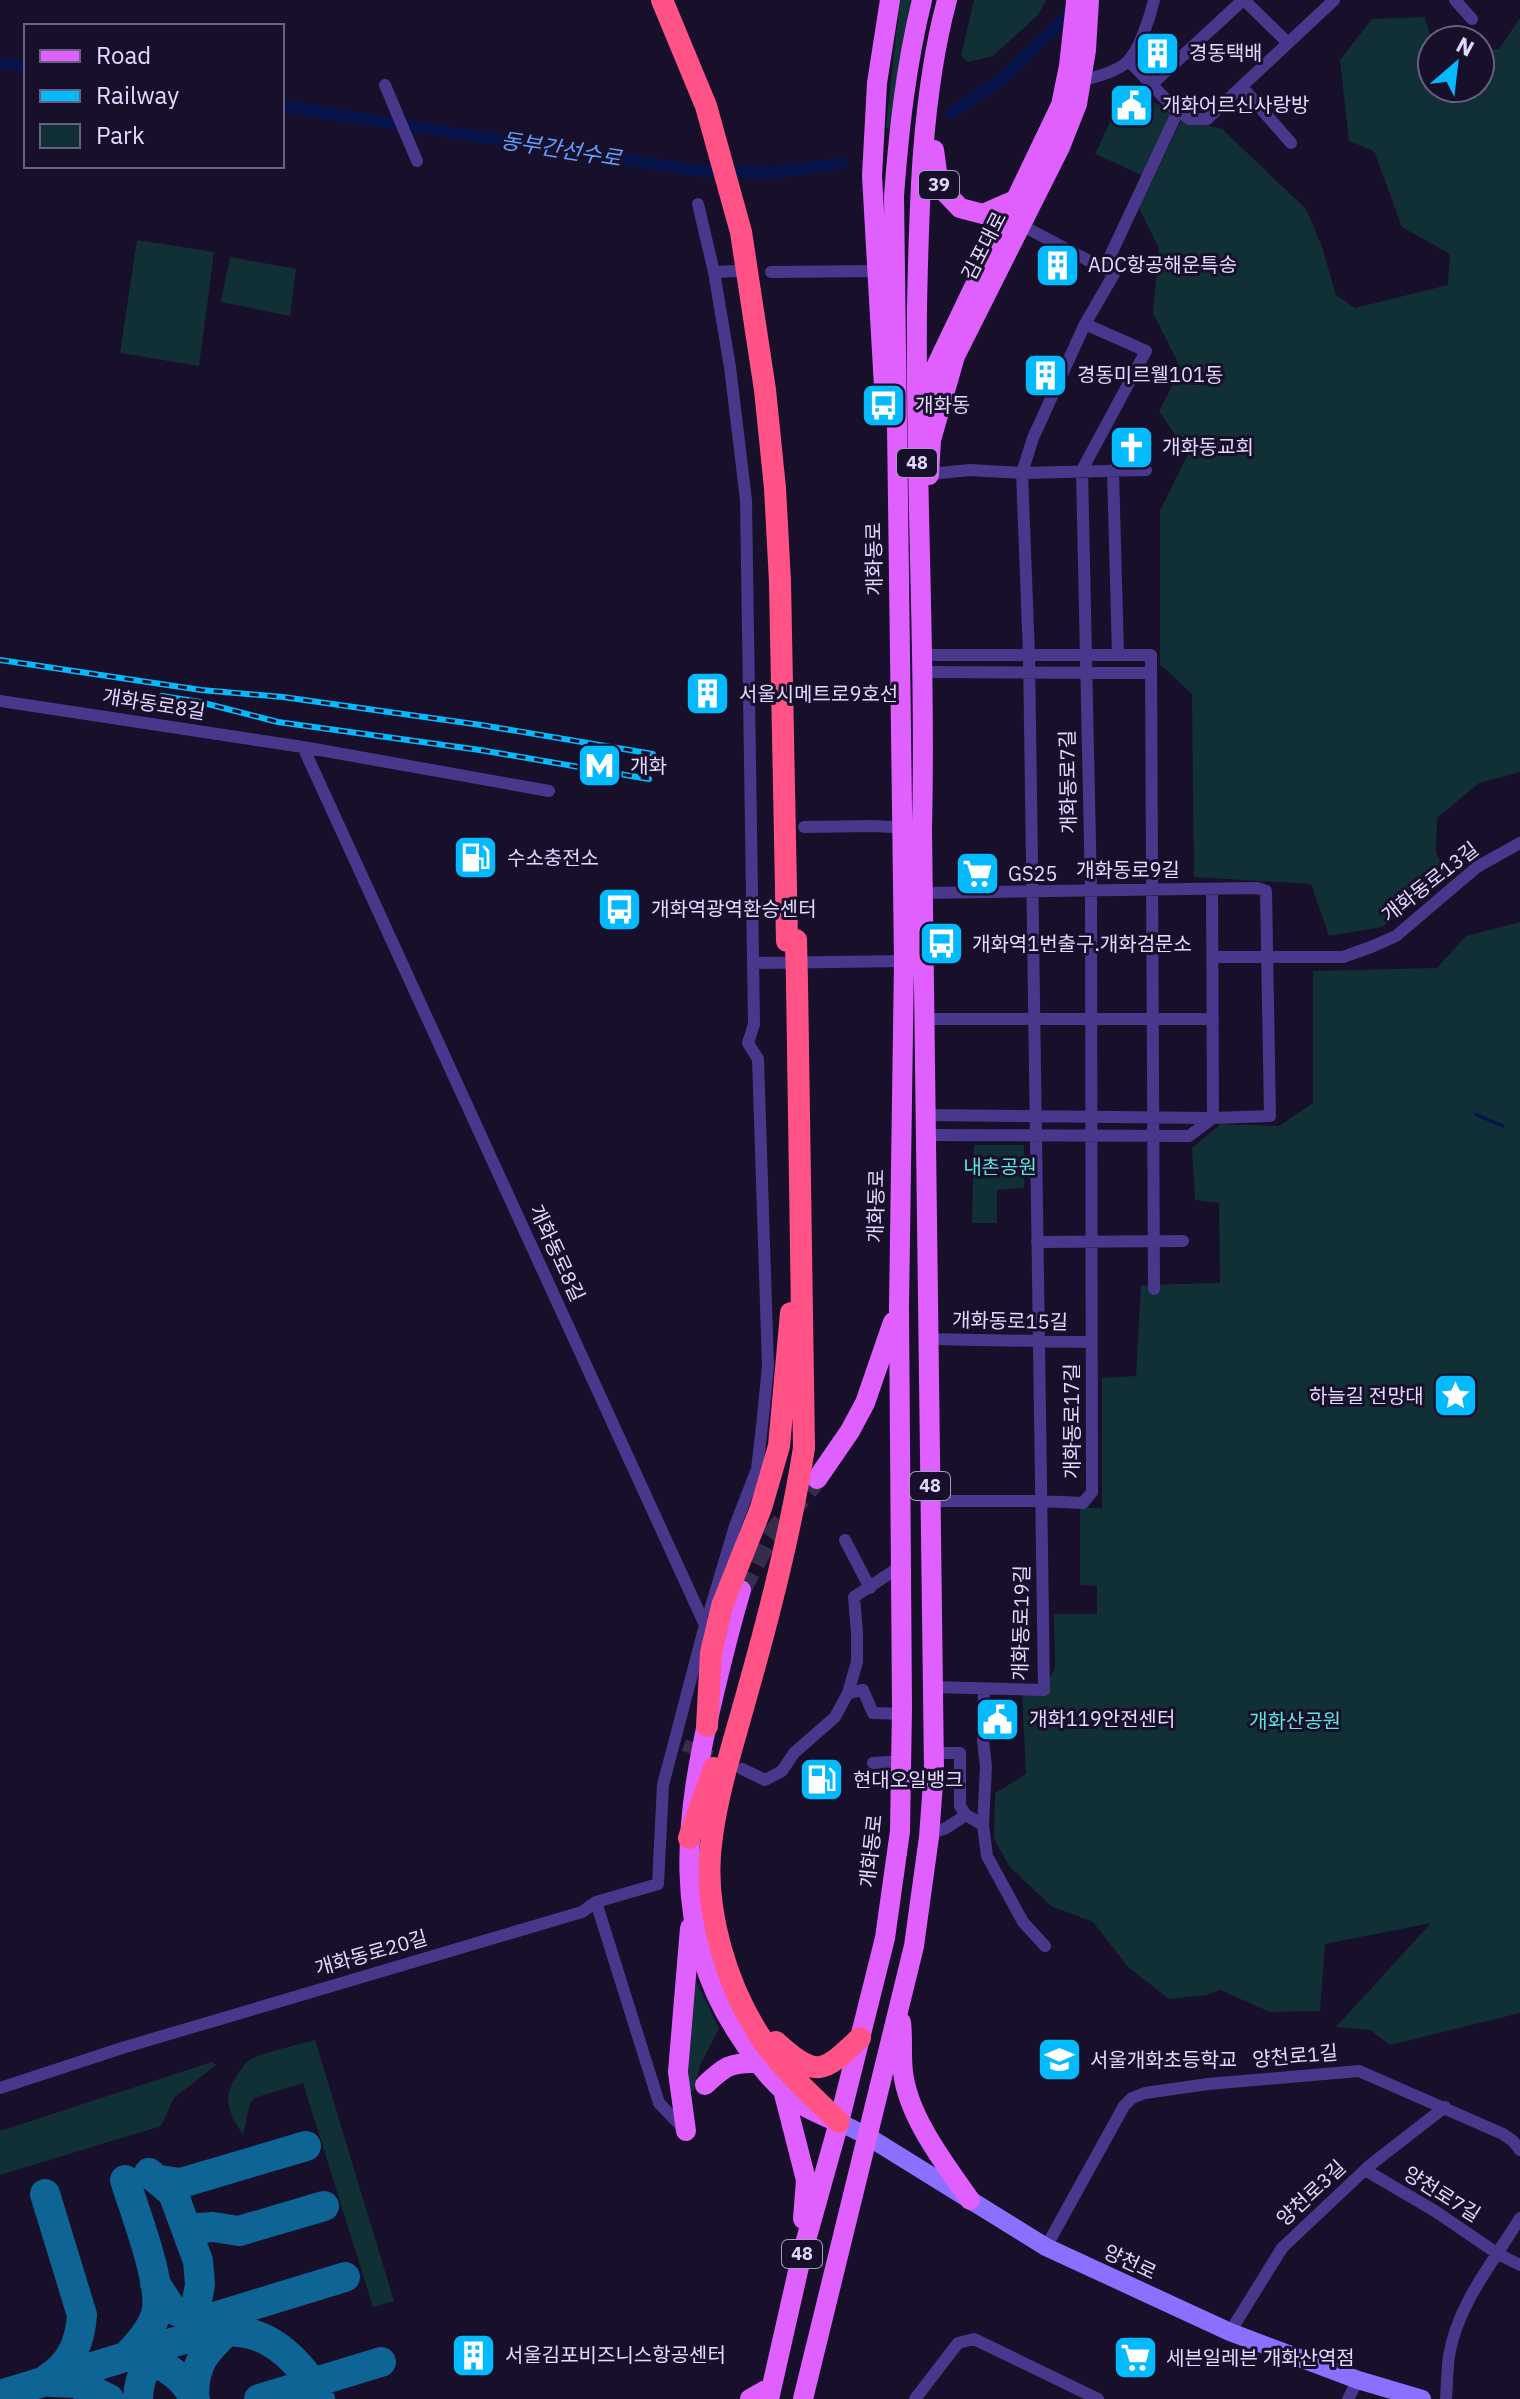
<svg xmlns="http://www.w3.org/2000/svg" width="1520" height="2399" font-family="'IBM Plex Sans','Noto Sans KR',sans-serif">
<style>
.green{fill:#113035}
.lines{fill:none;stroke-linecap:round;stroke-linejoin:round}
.stream{stroke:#07144b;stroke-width:3}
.canal{stroke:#07144b;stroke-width:12}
.taxiway{stroke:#0e6494;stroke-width:30}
.minor-tunnel{stroke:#362d4a;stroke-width:12;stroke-dasharray:12 6;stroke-linecap:butt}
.primary-tunnel{stroke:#362d4a;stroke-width:20;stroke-dasharray:20 10;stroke-linecap:butt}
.minor{stroke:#49378c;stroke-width:12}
.secondary{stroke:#8b6fff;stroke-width:18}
.primary{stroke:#df5fff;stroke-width:20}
.motorway{stroke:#ff5388;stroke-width:22}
.rail-casing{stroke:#04baff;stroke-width:6}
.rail{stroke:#180f2a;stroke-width:3;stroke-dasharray:9;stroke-linecap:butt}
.motorway-bridge{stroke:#ff5388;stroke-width:22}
.labels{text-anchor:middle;stroke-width:6;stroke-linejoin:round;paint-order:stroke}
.shield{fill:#180f2a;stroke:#a69cbf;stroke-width:2}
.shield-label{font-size:18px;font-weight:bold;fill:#e3d8ff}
.poi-label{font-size:20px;fill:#e3d8ff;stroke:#180f2a;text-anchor:start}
.street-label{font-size:20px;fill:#e3d8ff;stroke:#180f2a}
.park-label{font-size:20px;fill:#5ce7dd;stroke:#180f2a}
.water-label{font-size:22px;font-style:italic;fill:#669eff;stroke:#180f2a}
</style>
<rect width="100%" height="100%" fill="#180f2a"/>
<path class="green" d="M 900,0 L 913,0 L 891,134 L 886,126 Z
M 974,0 L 1046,0 L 1038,15 L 993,56 L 968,62 L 961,56 Z
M 1425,17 L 1432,42 L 1432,88 L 1480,88 L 1480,49 L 1499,49 L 1520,18 L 1520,772 L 1479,783 L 1437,818 L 1436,852 L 1446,876 L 1382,927 L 1329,936 L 1311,884 L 1194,877 L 1192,694 L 1160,664 L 1160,511 L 1188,454 L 1159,411 L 1181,369 L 1153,313 L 1159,248 L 1139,208 L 1182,119 L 1222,129 L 1306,209 L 1322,247 L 1336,295 L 1355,308 L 1448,285 L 1450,254 L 1402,227 L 1374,151 L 1349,141 L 1340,60 L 1372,19 Z
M 1151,101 L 1174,112 L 1144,176 L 1095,154 L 1112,118 L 1137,129 Z
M 137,240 L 214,252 L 199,366 L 120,353 Z
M 230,257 L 296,269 L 290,316 L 221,302 Z
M 1520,922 L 1520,2013 L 1390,2045 L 1370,2030 L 1336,2027 L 1431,1923 L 1325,1944 L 1320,2011 L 1270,2012 L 1220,1990 L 1206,1995 L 1169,1999 L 1128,1967 L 1093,1922 L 1051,1906 L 1010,1867 L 994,1839 L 995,1793 L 1026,1774 L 1022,1692 L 1044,1688 L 1055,1668 L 1054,1614 L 1097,1614 L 1097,1586 L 1080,1585 L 1080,1508 L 1102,1508 L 1102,1378 L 1136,1376 L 1141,1285 L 1220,1283 L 1219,1203 L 1195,1200 L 1192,1148 L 1221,1124 L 1279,1126 L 1313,1103 L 1313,971 L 1437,968 L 1466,936 Z
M 974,1145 L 1024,1145 L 1024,1188 L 997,1190 L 997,1223 L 972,1223 Z
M 696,1980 L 719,2029 L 700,2065 L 694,2091 L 689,2091 L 689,2041 Z
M 315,2040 L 394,2301 L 373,2307 L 303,2083 L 254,2098 L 250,2103 L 243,2135 C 227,2110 221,2097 240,2071 C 243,2068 244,2064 248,2061 C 256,2054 301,2044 315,2040 Z
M 212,2062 L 216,2065 L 174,2098 L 161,2126 L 0,2175 L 0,2131 Z"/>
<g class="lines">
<path class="stream" d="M 1475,1114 L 1503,1126"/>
<path class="canal" d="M 0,63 L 26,67
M 282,106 L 700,171 L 773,173 L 842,163
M 952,113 L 1001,80 L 1074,9"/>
<path class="taxiway" d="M 149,2173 L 173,2193 L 198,2261 L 200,2285 L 193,2321
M 125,2180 C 134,2210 164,2285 156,2314 C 151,2330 139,2343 128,2355
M 159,2180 L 181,2183 L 306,2146
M 45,2194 L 82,2315 C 80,2343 71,2364 47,2379
M 190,2240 L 199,2228 L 213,2227 L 239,2231 L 324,2206
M 155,2283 L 171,2308 L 198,2322 L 345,2277
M 135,2355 C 162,2363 181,2373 195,2399
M 52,2382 L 76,2383 L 109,2399
M 0,2395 L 201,2334 C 241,2327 267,2333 295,2362 C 306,2373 314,2384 320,2399
M 194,2396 C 194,2363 205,2352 228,2330
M 138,2399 C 139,2374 148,2360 167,2344
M 259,2399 L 381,2362"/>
<path class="minor-tunnel" d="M 684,1745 L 728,1763"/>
<path class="primary-tunnel" d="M 741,1590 L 768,1539 L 817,1479"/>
<path class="minor" d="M 1244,0 L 1288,43
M 1455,0 L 1472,19
M 1129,61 L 1176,110 L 1190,119 L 1207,119 L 1334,0
M 1078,81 C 1093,78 1114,73 1126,63 C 1139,52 1150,17 1154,0
M 385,85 L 417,161
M 1151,85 L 1243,0
M 1242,87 L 1291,143
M 698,204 L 714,272 L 730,367 L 746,500 L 754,1024 L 748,1043 L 758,1059 L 768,1366 L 762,1426 L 757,1469 L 735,1526 L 710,1610
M 1104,269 L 1178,111
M 714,272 L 737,271
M 771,272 L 877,271
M 1113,470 L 1118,655
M 930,474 L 970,470 L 1022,473 L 1146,470
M 921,655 L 1151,655 L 1154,1289
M 921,672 L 1151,673
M 0,701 L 303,747 L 549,791
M 804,827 L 874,826 L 909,828
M 1212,889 L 1213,1118
M 923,893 L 1257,888 L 1266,891 L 1270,1116 L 1213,1118 L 925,1115
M 1213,957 L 1343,957 L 1371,947 L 1396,936 L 1477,867 L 1520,843
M 753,963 L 904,961
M 924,1019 L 1213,1019
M 925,1135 L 1189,1136 L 1213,1118
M 1037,1242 L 1183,1241
M 928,1339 L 1092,1342
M 930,1501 L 1041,1501 L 1083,1503 L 1092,1492 L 1091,891 L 1082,470 L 1146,351 L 1085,324
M 845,1540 L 870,1588
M 933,1687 L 1044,1690 L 1029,655 L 1022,473 L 1033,438 L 1085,324 L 1114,274 L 1021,225
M 984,1689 L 983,1740 L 986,1767 L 983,1825 L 987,1856 L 1023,1922 L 1045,1946
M 848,1693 L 857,1662 L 857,1633 L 854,1597 L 901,1566
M 934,1753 L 960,1753 L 960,1806 L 966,1815 L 983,1825
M 873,1763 L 901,1761
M 742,1769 L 765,1780 L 782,1771 L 794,1753 L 835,1717 L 848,1693 L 863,1690 L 873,1713 L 902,1714
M 929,1834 L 946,1828 L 966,1815
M 596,1902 L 659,2103 L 685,2130
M 0,2088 L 122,2048 L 582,1912 L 596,1902 L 658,1884 L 663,1785 L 705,1625 L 303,747
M 1365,2170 L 1435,2211 L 1498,2254 L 1520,2265
M 1046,2247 L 1124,2106 L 1132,2098 L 1145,2093 L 1208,2084 L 1359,2071 L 1503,2134 L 1513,2141 L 1520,2150
M 1230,2332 L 1282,2248 L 1369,2166 L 1445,2107
M 915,2399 L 958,2343 L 974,2339 L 1098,2399
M 1348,2399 L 1358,2380
M 1446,2399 C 1447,2385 1447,2370 1449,2356 C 1457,2305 1494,2261 1520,2218"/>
<path class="secondary" d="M 839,2122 L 867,2136 L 1046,2247 L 1230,2332 L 1358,2380 L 1422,2399"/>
<path class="primary" d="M 934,150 L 939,186 L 960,208 L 983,214 L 1013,201
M 884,387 L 872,176 L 877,83 L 890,0
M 920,400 L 1061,105 L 1069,66 L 1076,2
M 929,475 L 931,440 L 955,356 L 1060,147 L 1077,104 L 1086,50 L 1089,0
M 817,1479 L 850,1431 L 865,1403 L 893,1322
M 741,1590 C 730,1627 721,1664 712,1702 C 685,1816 670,1932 739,2035 C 756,2062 776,2089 804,2106 C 812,2111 822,2115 831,2119
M 901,2022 C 903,2039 901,2056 903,2072 C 908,2117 945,2164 970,2200
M 705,2085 C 724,2067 730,2062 757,2063
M 783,2090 L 806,2180 L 803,2219
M 686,2131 L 678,2072 L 690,1928
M 750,2399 L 771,2387
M 769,2399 L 801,2258 L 839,2122 L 885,1938 L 900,1831 L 902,1708 L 899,1307 L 904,961 L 894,196 C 899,129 906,65 922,0
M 803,2399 L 914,1946 L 929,1837 L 934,1770 L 922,829 C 926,655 915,481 917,307 C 919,208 921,97 947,0"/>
<path class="motorway" d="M 662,0 L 706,106 L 741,232 L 765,390 L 775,488 L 780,582 L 787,941
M 797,982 L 804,1448 C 791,1530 771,1609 748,1690 C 735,1738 719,1786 712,1836 C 701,1906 727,1992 768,2048 C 789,2075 815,2099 839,2122
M 707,1726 L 711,1653 L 722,1606 L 761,1508 L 779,1446 L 791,1313
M 689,1838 L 714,1768
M 776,2042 C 817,2080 824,2072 860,2038"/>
<defs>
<path id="rail" d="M 0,660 L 201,690 L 283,697 L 481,725 L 653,754
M 162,696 L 200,702 L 278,722 L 480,750 L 649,779"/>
</defs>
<use href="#rail" class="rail-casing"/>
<use href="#rail" class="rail"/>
<path class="motorway-bridge" d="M 796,940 L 797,982"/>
</g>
<defs>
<symbol id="building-square" viewBox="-11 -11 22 22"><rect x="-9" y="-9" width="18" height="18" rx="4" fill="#04baff" stroke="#180f2a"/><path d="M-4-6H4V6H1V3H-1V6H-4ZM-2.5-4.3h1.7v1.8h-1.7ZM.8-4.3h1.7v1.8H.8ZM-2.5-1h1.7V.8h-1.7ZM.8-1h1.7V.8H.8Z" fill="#fff"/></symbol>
<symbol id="civic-square" viewBox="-11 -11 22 22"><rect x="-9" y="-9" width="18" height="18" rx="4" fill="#04baff" stroke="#180f2a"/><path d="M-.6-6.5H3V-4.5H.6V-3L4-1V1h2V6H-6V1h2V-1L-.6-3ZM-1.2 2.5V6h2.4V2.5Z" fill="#fff"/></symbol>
<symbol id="bus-square" viewBox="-11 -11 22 22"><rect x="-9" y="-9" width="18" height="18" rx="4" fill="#04baff" stroke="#180f2a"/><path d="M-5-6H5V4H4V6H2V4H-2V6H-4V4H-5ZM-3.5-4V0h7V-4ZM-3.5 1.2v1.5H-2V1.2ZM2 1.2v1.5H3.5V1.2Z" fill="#fff"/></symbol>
<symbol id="church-square" viewBox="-11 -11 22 22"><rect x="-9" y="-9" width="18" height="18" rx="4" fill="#04baff" stroke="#180f2a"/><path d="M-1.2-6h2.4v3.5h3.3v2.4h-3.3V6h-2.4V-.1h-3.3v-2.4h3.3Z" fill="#fff"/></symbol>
<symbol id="metro-square" viewBox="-11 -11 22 22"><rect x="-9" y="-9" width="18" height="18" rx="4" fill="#04baff" stroke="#180f2a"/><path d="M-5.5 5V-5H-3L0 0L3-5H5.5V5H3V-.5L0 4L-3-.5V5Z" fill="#fff"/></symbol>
<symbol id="fuel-square" viewBox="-11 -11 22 22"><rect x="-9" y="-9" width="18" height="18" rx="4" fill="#04baff" stroke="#180f2a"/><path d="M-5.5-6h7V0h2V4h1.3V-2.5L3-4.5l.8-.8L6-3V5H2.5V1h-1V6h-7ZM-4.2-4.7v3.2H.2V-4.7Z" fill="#fff"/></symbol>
<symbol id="supermarket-square" viewBox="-11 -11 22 22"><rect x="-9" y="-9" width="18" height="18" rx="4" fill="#04baff" stroke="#180f2a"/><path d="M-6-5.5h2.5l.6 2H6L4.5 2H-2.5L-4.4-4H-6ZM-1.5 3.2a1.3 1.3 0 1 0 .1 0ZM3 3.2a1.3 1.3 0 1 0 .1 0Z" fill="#fff"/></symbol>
<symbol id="sight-square" viewBox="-11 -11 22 22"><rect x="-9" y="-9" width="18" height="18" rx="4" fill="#04baff" stroke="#180f2a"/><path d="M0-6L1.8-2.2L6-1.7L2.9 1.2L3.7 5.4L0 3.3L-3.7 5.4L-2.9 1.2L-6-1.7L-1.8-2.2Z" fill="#fff"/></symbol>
<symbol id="school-square" viewBox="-11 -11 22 22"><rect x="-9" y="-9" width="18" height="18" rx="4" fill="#04baff" stroke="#180f2a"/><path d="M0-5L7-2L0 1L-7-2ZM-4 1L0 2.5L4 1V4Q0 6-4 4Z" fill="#fff"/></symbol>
</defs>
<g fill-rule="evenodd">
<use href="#building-square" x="1132" y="28" width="51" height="51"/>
<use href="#civic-square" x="1106" y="80" width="51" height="51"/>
<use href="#building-square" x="1032" y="240" width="51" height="51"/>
<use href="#building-square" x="1020" y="350" width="51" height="51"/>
<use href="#bus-square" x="858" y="380" width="51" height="51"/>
<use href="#church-square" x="1106" y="422" width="51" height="51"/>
<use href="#building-square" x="682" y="668" width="51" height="51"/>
<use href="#metro-square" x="574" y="740" width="51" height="51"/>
<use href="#fuel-square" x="450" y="832" width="51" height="51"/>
<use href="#supermarket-square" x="952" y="848" width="51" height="51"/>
<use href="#bus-square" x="594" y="884" width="51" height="51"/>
<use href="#bus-square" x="916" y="918" width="51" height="51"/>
<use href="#sight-square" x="1430" y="1370" width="51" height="51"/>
<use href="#civic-square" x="972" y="1694" width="51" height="51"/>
<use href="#fuel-square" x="796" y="1754" width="51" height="51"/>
<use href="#school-square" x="1034" y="2034" width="51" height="51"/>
<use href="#building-square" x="448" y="2330" width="51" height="51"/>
<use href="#supermarket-square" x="1110" y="2332" width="51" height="51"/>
</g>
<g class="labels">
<g class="shield">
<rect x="919" y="171" width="40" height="28" rx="6"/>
<rect x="897" y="449" width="40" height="28" rx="6"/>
<rect x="910" y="1472" width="40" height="28" rx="6"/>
<rect x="782" y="2240" width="40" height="28" rx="6"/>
</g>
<g class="shield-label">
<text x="939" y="191">39</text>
<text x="917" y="469">48</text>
<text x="930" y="1492">48</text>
<text x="802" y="2260">48</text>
</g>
<g class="poi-label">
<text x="1189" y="60">경동택배</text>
<text x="1162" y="112">개화어르신사랑방</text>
<text x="1088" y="272">ADC항공해운특송</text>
<text x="1077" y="382">경동미르웰101동</text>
<text x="915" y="412">개화동</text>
<text x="1162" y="454">개화동교회</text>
<text x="739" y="701">서울시메트로9호선</text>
<text x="630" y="773">개화</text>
<text x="507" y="865">수소충전소</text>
<text x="1008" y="881">GS25</text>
<text x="651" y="916">개화역광역환승센터</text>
<text x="972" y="951">개화역1번출구.개화검문소</text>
<text x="1424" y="1403" text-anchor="end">하늘길 전망대</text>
<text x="1029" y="1726">개화119안전센터</text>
<text x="853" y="1787">현대오일뱅크</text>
<text x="1090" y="2067">서울개화초등학교</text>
<text x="505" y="2362">서울김포비즈니스항공센터</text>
<text x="1166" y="2365">세븐일레븐 개화산역점</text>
</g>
<g class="street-label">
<text transform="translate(984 246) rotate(-63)" y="7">김포대로</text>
<text transform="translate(874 559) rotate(-91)" y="7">개화동로</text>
<text transform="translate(154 704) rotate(9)" y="7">개화동로8길</text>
<text transform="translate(1068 782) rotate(-91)" y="7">개화동로7길</text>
<text x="1128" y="877">개화동로9길</text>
<text transform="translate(1430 882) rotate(-38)" y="7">개화동로13길</text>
<text transform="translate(876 1206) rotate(-89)" y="7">개화동로</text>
<text transform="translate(557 1253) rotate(65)" y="7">개화동로8길</text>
<text transform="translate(1010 1321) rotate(1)" y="7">개화동로15길</text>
<text transform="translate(1072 1421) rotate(-90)" y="7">개화동로17길</text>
<text transform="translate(1021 1623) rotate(-89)" y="7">개화동로19길</text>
<text transform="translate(871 1851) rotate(-84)" y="7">개화동로</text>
<text transform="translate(371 1953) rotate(-16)" y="7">개화동로20길</text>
<text transform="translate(1295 2056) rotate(-5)" y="7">양천로1길</text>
<text transform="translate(1311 2193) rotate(-43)" y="7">양천로3길</text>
<text transform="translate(1442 2194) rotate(32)" y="7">양천로7길</text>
<text transform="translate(1130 2262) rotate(25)" y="7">양천로</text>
</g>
<g class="park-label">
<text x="1000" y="1174">내촌공원</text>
<text x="1295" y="1728">개화산공원</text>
</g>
<g class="water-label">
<text transform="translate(561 149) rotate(9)" y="8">동부간선수로</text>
</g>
</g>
<rect x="24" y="24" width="260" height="144" fill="#180f2a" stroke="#695f7f" stroke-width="2"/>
<rect x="40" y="50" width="40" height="12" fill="#df5fff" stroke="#695f7f" stroke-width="2"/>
<text x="96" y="64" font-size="24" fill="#e3d8ff">Road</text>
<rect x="40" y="90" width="40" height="12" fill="#04baff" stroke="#695f7f" stroke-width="2"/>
<text x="96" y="104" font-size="24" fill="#e3d8ff">Railway</text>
<rect x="40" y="124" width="40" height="24" fill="#113035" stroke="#695f7f" stroke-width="2"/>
<text x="96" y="144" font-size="24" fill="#e3d8ff">Park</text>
<g transform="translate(1456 64) rotate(28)"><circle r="38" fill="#180f2a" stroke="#695f7f" stroke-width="2"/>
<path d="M0-6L14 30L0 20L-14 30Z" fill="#04baff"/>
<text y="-12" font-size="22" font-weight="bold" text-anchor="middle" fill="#e3d8ff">N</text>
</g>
</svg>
